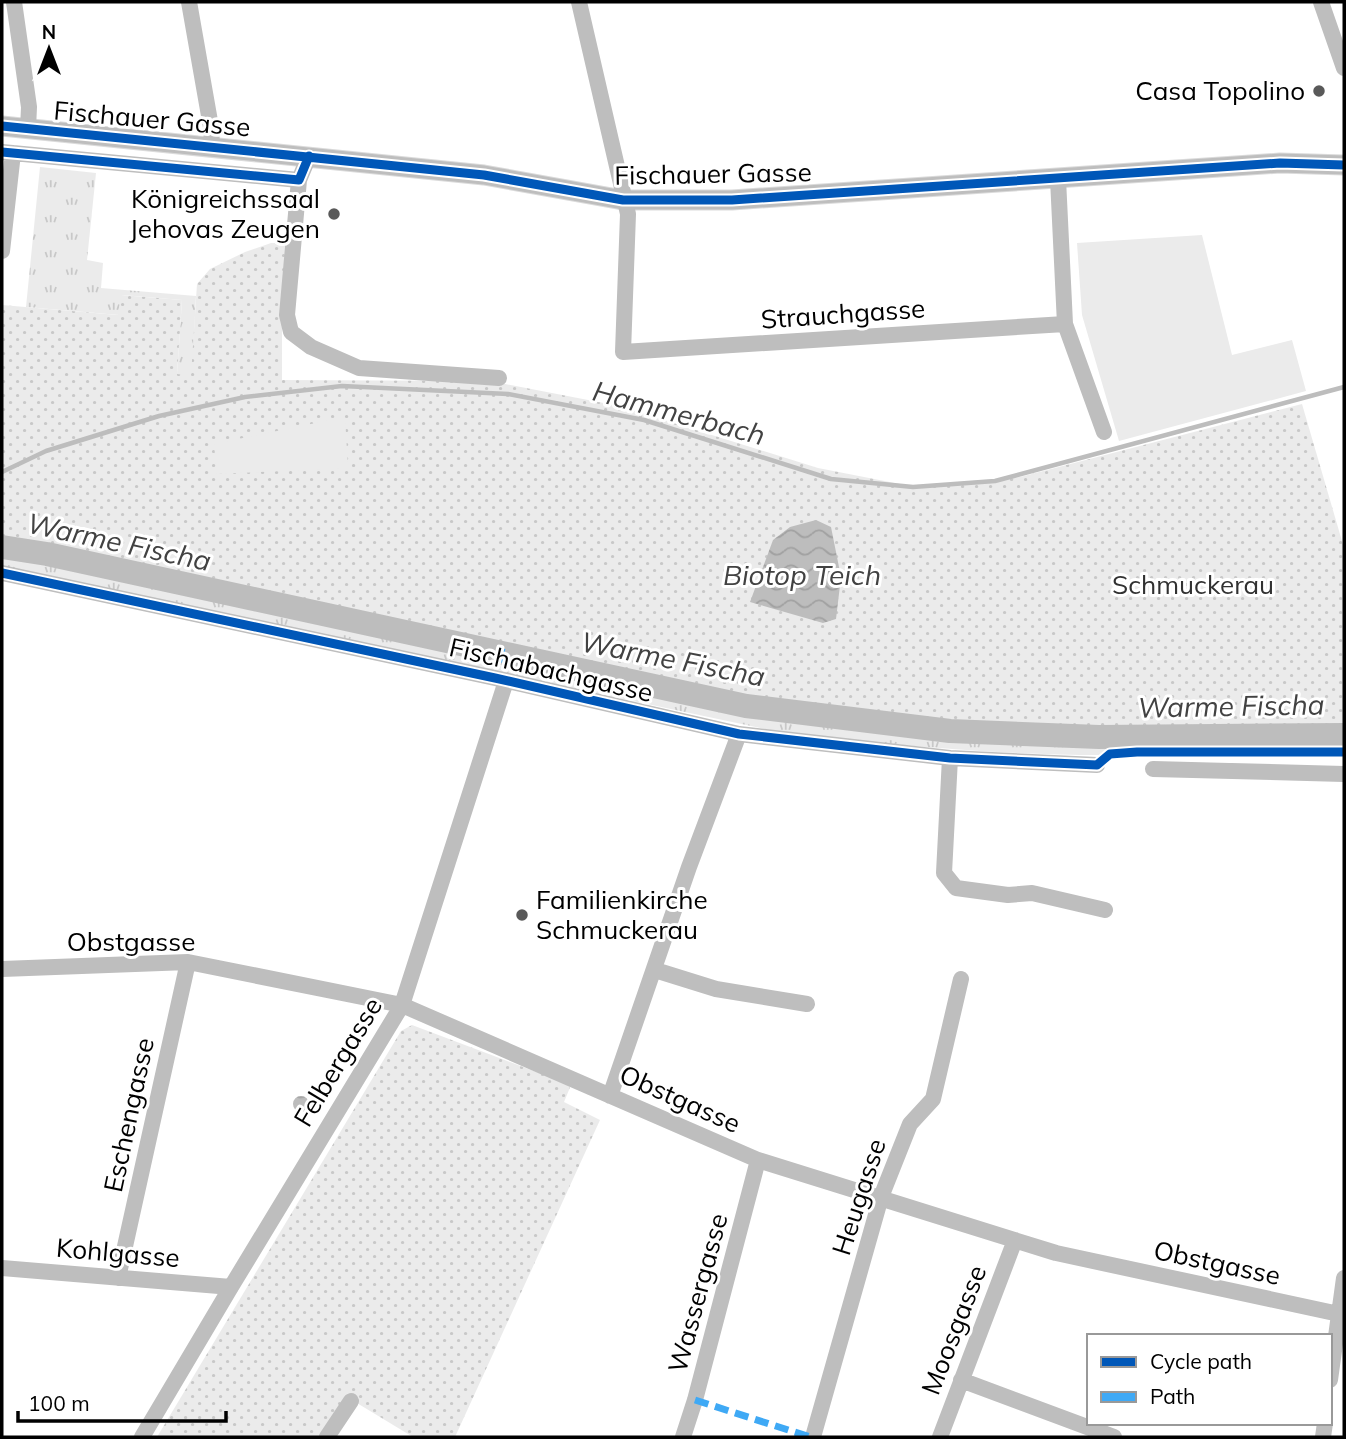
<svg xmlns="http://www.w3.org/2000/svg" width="1346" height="1439" font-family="Mulish,sans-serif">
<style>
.grass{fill:url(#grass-tufts)}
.forest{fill:url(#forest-crowns)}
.park{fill:url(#park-dots)}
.pitch{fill:#ebebeb}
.water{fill:url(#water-waves)}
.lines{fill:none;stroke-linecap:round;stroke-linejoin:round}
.stream{stroke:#bdbdbd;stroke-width:4.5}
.river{stroke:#bdbdbd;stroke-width:24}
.major-casing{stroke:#dbdbdb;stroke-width:21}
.minor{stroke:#bebebe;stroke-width:16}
.major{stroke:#bebebe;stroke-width:19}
.quiet{stroke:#3fa9f5;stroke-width:7;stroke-dasharray:14 7;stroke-linecap:butt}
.cycleway-casing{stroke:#fff;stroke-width:13}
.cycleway{stroke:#0057b8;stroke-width:9}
.poi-dot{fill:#595959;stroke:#fff;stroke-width:2.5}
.labels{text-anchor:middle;stroke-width:6;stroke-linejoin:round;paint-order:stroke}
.poi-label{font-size:26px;fill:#000;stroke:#fff;text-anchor:end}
.street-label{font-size:26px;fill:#000;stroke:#fff}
.park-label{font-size:26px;fill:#313131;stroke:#fff}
.water-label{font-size:28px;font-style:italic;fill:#424242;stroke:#fff}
</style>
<defs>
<pattern id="grass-tufts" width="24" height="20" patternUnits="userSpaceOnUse" patternTransform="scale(1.75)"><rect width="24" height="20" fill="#ebebeb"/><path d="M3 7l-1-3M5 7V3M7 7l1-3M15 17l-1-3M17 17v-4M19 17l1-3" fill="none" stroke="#c8c8c8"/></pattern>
<pattern id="forest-crowns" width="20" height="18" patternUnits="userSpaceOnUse" patternTransform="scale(1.75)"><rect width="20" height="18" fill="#ebebeb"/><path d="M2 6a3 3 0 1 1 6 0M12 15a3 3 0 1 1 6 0" fill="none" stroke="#c8c8c8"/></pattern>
<pattern id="park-dots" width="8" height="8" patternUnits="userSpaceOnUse" patternTransform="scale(1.75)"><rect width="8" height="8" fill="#ebebeb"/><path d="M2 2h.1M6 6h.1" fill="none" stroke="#c8c8c8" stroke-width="1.8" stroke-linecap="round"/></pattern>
<pattern id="water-waves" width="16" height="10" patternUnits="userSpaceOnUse" patternTransform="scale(1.75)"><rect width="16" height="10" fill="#bdbdbd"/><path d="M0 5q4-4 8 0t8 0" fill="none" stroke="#a1a1a1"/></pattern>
</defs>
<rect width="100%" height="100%" fill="#fff"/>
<path class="grass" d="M 40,167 L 96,173 L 87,260 L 103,263 L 101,288 L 196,296 L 192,375 L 619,406 L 1344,707 L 1344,750 L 1109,750 L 1101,755 C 990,755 880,744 770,730 L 2,567 L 2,554 L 47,561 L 493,655 L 47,550 L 2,543 L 151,382 L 177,374 L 182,300 L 122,295 L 119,315 L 26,307 Z"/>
<path class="forest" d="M 2,543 L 47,550 L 494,645 L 492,655 L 47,561 L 2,554 Z"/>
<path class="park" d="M 271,243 L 289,243 L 282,310 L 282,380 L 490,381 L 619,406 L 818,468 L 910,486 L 1020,477 L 1302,404 L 1344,548 L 1344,731 L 1091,734 L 950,728 L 757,702 L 47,550 L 2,543 L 2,305 L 118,315 L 121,295 L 182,300 L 177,374 L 191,376 L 197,284 L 210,269 L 245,252 Z
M 412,1025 L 571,1085 L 564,1102 L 600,1120 L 455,1437 L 413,1437 L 347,1397 L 320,1437 L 157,1437 L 401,1031 Z"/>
<path class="pitch" d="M 1202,235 L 1232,355 L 1292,340 L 1306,391 L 1119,441 L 1082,315 L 1077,243 Z
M 345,417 L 348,468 L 217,474 L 214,444 Z"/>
<path class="water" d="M 816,520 L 831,527 L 841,577 L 836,619 L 823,623 L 750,602 L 773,540 L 790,527 Z
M293 1104a8 8 0 1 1 16 0a8 8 0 1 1-16 0Z"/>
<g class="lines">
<path class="stream" d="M 2,472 L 46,451 L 159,416 L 245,397 L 342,386 L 508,394 L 644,420 L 831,479 L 913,487 L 995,481 L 1344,387"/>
<path class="river" d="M 2,547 L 47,554 L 746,706 L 950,731 L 1099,737 L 1344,735"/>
<defs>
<path id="major" d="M 2,126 L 484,175 L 623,200 L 732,200 L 1280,163 L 1344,165"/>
</defs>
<use href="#major" class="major-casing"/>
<path class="minor" d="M 14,2 L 29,107 L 28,129
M 189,2 L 211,127 L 212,146
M 579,2 L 628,214 L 623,352 L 1065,324
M 1321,2 L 1344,68
M 2,152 L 299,180
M 309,156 L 299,180 L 287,315 L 291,332 L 311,347 L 359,368 L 499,378
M 1058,179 L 1065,324 L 1104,432
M 2,251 L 13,153
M 2,573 L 495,678 L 739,734 L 950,758 L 1097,765
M 950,758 L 944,873 L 956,888 L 1008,895 L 1032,893 L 1105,910
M 1153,769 L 1344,774
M 2,969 L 188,962 L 402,1005 L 758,1160 L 1056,1253 L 1339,1314
M 655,970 L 716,989 L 807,1004
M 610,1096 L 689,867 L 739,734
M 2,1268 L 231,1287
M 118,1278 L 188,962
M 961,1380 L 1114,1437
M 1330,1380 L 1344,1278
M 142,1437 L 231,1287 L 402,1005 L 506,681
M 327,1437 L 351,1401
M 683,1437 L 695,1400 L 758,1160
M 813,1437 L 881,1197 L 910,1124 L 933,1099 L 961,979
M 940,1437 L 1015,1240
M 1323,1437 L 1325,1423"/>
<use href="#major" class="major"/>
<path class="quiet" d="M 499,662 L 503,643
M 695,1400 L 810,1437"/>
<defs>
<path id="cycleway" d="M 2,126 L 484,175 L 623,200 L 732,200 L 1280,163 L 1344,165
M 2,152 L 299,180 L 309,156
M 2,573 L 495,678 L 739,734 L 950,758 L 1097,765 L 1110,754 L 1137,752 L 1344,752"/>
</defs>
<use href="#cycleway" class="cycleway-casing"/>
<use href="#cycleway" class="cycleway"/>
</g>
<g class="poi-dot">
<circle cx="1319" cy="91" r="7"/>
<circle cx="334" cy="214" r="7"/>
<circle cx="522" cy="915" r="7"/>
</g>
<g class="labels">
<g class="poi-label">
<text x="1305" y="100">Casa Topolino</text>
<text x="320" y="208">Königreichssaal<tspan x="320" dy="30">Jehovas Zeugen</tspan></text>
<text x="536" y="909" text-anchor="start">Familienkirche<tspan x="536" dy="30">Schmuckerau</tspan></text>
</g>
<g class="street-label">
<text transform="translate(152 119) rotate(5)" y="9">Fischauer Gasse</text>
<text transform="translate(713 174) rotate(-1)" y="9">Fischauer Gasse</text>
<text transform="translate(843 314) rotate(-4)" y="9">Strauchgasse</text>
<text transform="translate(551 670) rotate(13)" y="9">Fischabachgasse</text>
<text x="131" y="951">Obstgasse</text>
<text transform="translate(338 1062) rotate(-59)" y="9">Felbergasse</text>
<text transform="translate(680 1099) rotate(24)" y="9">Obstgasse</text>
<text transform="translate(129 1115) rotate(-78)" y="9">Eschengasse</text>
<text transform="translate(859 1197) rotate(-72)" y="9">Heugasse</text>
<text transform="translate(118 1253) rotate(5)" y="9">Kohlgasse</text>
<text transform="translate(1217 1263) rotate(12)" y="9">Obstgasse</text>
<text transform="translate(698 1293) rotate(-75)" y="9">Wassergasse</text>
<text transform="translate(954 1330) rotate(-69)" y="9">Moosgasse</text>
</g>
<g class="park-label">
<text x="1193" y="594">Schmuckerau</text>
</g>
<g class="water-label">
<text transform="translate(679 413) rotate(15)" y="10">Hammerbach</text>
<text transform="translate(119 542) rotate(12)" y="10">Warme Fischa</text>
<text x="802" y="585">Biotop Teich</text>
<text transform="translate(673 659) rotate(11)" y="10">Warme Fischa</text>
<text transform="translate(1231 706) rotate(-1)" y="10">Warme Fischa</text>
</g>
</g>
<rect width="1346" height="1439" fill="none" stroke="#000000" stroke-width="7"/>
<rect x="1087" y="1334" width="245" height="91" fill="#ffffff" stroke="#999999" stroke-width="2"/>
<rect x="1101" y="1357" width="35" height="10" fill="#0057b8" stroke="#999999" stroke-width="2"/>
<text x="1150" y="1369" font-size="21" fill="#000000">Cycle path</text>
<rect x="1101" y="1392" width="35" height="10" fill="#3fa9f5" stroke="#999999" stroke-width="2"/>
<text x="1150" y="1404" font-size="21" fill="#000000">Path</text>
<g transform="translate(49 49)" stroke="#ffffff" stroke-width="5" paint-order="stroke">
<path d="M0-5L12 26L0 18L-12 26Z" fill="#000000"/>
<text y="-10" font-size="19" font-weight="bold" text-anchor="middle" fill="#000000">N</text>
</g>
<path d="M18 1411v10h208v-10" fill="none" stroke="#000000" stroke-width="3.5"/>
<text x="28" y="1411" font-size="21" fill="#000000" stroke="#ffffff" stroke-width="5" paint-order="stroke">100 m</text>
</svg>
